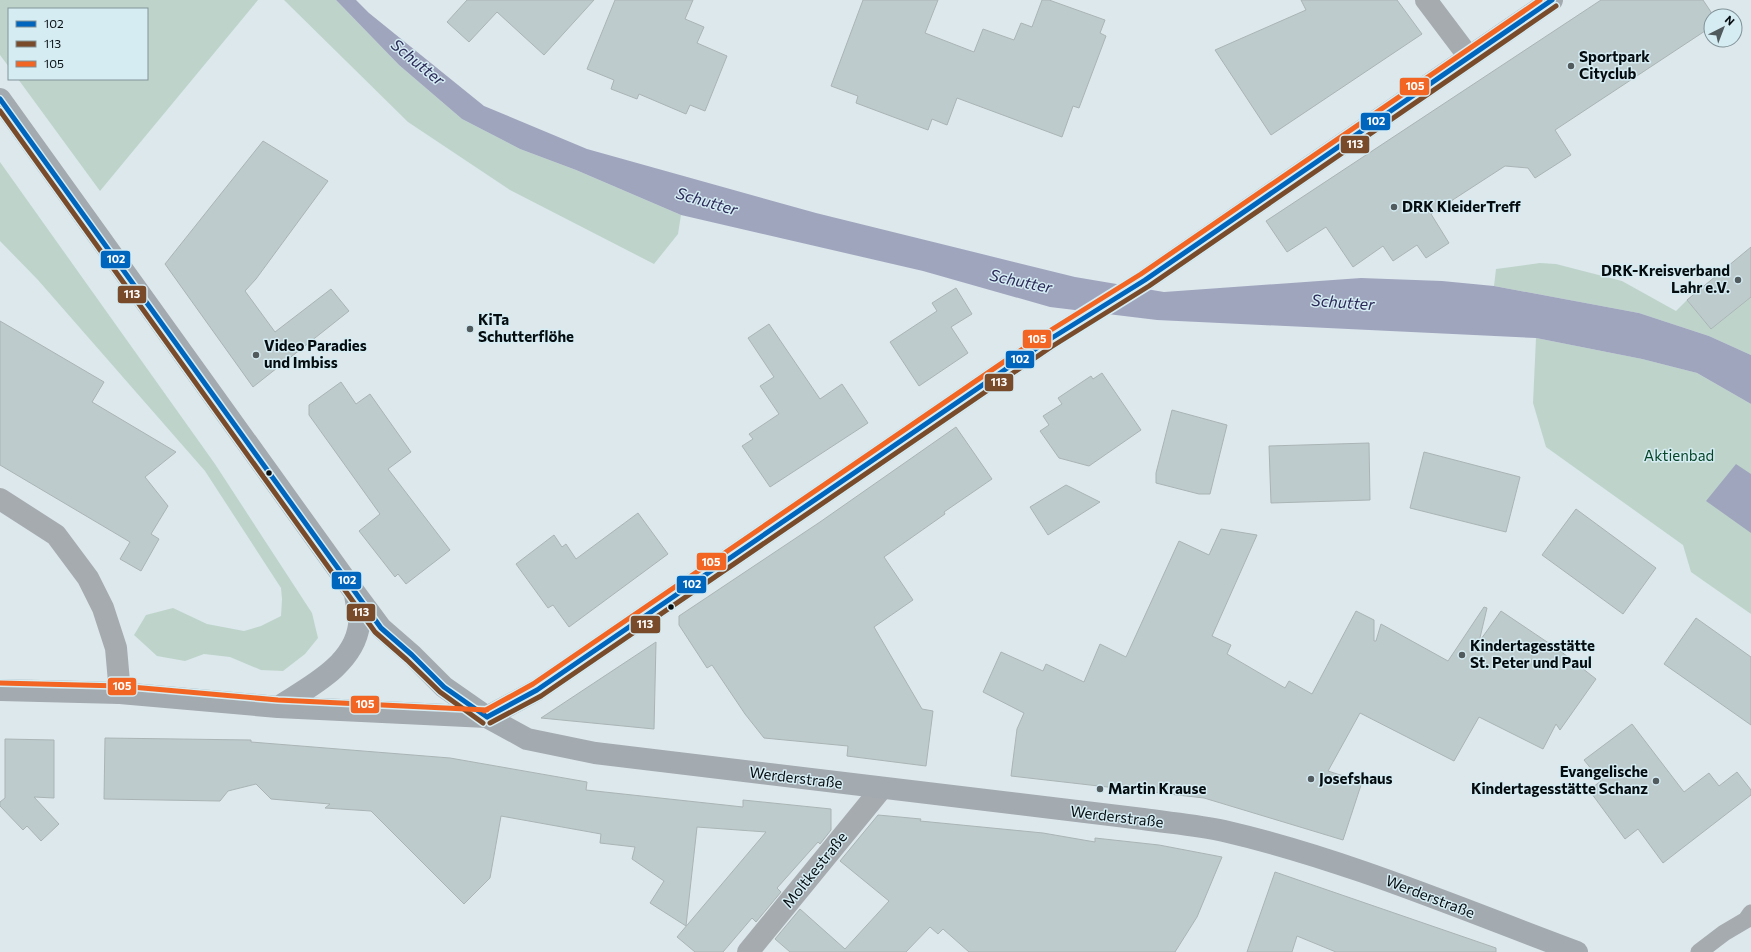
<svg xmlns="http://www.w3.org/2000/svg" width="1751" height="952" font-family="Commissioner,sans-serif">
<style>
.green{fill:#bed4ca}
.water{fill:#a0a5be}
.building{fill:#bdcbcc;stroke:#aab4b5}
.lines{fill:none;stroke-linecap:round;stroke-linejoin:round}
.lane{stroke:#a6abb0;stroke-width:17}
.street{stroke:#a6abb0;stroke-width:22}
.secondary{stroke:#a3aab0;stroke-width:22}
.bus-1-casing{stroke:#d5ecf3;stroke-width:8}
.bus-2-casing{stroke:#d5ecf3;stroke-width:8}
.bus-3-casing{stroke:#d5ecf3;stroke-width:8}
.bus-1{stroke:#0065bd;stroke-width:5}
.bus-2{stroke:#7a4b2a;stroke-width:5}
.bus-3{stroke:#f26522;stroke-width:5}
.poi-dot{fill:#515a5d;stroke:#d5ecf3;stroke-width:1.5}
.bus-dot{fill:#060d10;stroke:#d5ecf3;stroke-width:1.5}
.labels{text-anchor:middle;stroke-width:3;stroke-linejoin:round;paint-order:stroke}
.poi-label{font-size:15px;font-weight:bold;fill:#060d10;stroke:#d5ecf3;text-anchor:start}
.park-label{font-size:15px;fill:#054526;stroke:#d5ecf3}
.street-label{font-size:15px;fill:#060d10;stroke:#d5ecf3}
.water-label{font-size:16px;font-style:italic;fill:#2b2958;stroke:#d5ecf3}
.line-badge{stroke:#d5ecf3;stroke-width:1.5}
.badge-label{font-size:11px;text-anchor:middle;font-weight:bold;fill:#fff}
</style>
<rect width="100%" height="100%" fill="#dce8ec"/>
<path class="green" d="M 0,0 L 258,0 L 100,191 L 18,79 L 147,79 L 147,9 L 9,9 L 9,67 L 0,55 Z
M 284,0 L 336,0 L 399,65 L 462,119 L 520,149 L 576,170 L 681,215 L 678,234 L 654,264 L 510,190 L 408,122 Z
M 0,162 L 215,464 L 312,613 L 318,638 L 305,654 L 283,671 L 261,670 L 230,657 L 204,654 L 185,661 L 157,656 L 134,635 L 146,615 L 173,608 L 207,624 L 244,631 L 261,626 L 281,616 L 282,599 L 281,588 L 205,471 L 38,280 L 0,241 Z
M 1540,263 L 1556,264 L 1622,281 L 1676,311 L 1687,300 L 1711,329 L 1751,297 L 1751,355 L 1709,336 L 1639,313 L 1494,286 L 1496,269 Z
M 1536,338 L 1642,359 L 1697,373 L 1751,404 L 1751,614 L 1691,572 L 1683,545 L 1546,447 L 1533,403 Z"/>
<path class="water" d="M 336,0 L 356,0 L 369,13 L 484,106 L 587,149 L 816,213 L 1075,277 L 1164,292 L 1361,278 L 1442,281 L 1494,286 L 1639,313 L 1709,336 L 1751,355 L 1751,404 L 1697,373 L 1642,359 L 1536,338 L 1157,320 L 1050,307 L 923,271 L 681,215 L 576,170 L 520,149 L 462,119 L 399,65 Z
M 1736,464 L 1751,474 L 1751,533 L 1706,501 Z"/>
<path class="building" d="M 467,0 L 594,0 L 544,55 L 497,12 L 469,42 L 447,22 Z
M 615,0 L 693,0 L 685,19 L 704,27 L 697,43 L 727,56 L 705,111 L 690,105 L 686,114 L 639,94 L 637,99 L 611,89 L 614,80 L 587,69 Z
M 863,0 L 938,0 L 925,33 L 974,52 L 983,29 L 1014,40 L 1021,23 L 1032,27 L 1042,0 L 1049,0 L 1105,20 L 1100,33 L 1106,36 L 1079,108 L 1073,106 L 1062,137 L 957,98 L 947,125 L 932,119 L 928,130 L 856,103 L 858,96 L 831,86 Z
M 1301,0 L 1397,0 L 1422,34 L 1271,135 L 1215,50 L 1306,10 Z
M 1601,0 L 1703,0 L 1711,12 L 1711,27 L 1555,130 L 1571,155 L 1535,178 L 1528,168 L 1505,166 L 1431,214 L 1449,243 L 1426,258 L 1417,245 L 1393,261 L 1383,246 L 1353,267 L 1326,227 L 1287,252 L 1266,221 Z
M 263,141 L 328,181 L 256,279 L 245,291 L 275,332 L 331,289 L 349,311 L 253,387 L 165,264 Z
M 1751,247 L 1751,297 L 1711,329 L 1687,300 Z
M 956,288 L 972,314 L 951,327 L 968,353 L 919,386 L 890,342 L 937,311 L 932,303 Z
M 0,321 L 104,382 L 92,402 L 176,452 L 145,477 L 168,506 L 151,534 L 159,539 L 141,571 L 120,559 L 130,542 L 0,465 Z
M 769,324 L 820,399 L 842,384 L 868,423 L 770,487 L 742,446 L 753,439 L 749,434 L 779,414 L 760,386 L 774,377 L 748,338 Z
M 1102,373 L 1141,430 L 1089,466 L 1059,458 L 1040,431 L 1049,425 L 1043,416 L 1062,404 L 1058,398 L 1091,376 L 1093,379 Z
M 341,382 L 356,404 L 370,394 L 411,452 L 388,469 L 450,550 L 406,584 L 398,574 L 395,577 L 359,531 L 380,514 L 309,415 L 309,405 Z
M 1172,410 L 1227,425 L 1210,494 L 1199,494 L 1156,483 L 1156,473 Z
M 956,427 L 992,479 L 944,512 L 945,514 L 884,557 L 913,600 L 874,627 L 922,709 L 933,711 L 926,766 L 847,756 L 848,746 L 764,738 L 745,714 L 712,665 L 707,668 L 679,625 L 679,616 L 820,522 Z
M 1369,443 L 1370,500 L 1271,503 L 1269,446 Z
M 1424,452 L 1520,477 L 1506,532 L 1410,508 Z
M 1066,485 L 1100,502 L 1048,535 L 1030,507 Z
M 1576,509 L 1656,568 L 1623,614 L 1542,555 Z
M 638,513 L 668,554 L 569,627 L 553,605 L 548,608 L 516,564 L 554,535 L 562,547 L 566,544 L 576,559 Z
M 1221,529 L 1257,535 L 1212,636 L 1231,645 L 1227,654 L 1285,688 L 1289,681 L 1312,694 L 1356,611 L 1374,620 L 1374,641 L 1376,641 L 1381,624 L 1448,661 L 1484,607 L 1487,608 L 1479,642 L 1501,611 L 1559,650 L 1596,679 L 1560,730 L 1556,724 L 1543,749 L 1479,717 L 1454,761 L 1360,713 L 1328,771 L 1362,782 L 1343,840 L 1204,798 L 1011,776 L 1017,729 L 1024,713 L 983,692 L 1001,652 L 1043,671 L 1046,664 L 1084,682 L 1100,644 L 1126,657 L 1179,541 L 1209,555 Z
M 1696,618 L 1751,657 L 1751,725 L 1664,664 Z
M 656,642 L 654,729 L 541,718 Z
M 1632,724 L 1684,792 L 1709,773 L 1719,786 L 1737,772 L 1751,790 L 1751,795 L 1663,863 L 1638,829 L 1625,839 L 1589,790 L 1601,781 L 1584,760 Z
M 105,738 L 251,740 L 251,742 L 450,758 L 587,782 L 586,790 L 743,807 L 743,800 L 831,809 L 831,830 L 820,844 L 818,842 L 777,888 L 781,892 L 756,922 L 752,918 L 723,952 L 695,952 L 677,937 L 766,832 L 697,827 L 686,926 L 650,903 L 664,881 L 632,859 L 635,847 L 600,843 L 601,834 L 501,816 L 490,878 L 464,904 L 371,811 L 325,808 L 330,804 L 271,799 L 256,784 L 228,791 L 220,801 L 104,799 Z
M 5,739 L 54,740 L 54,798 L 34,797 L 59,824 L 41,841 L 27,826 L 23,830 L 0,806 L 0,802 L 5,798 Z
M 878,815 L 921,819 L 920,821 L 1043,833 L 1095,842 L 1095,838 L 1159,845 L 1222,857 L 1197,917 L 1175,952 L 969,952 L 943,929 L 938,934 L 930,927 L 906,952 L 790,952 L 775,939 L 800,909 L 845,949 L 889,901 L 840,861 Z
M 1275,872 L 1496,948 L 1496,952 L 1336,952 L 1297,936 L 1292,952 L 1247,952 Z"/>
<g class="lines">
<path class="lane" d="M 1699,952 L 1724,933 L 1746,920 L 1751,913"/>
<path class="street" d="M 1426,0 L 1469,57
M 0,499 L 56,535 L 88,578 L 103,608 L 116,648 L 120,693
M 748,952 L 882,788"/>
<path class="secondary" d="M 0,99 L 355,593 L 381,628 L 412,655 L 444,687 L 487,717
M 0,690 L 120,693 L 278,707 L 487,717 L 527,739 L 595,753 L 1143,819 C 1170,823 1198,825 1224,831 C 1345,859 1461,909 1577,952
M 278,707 C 309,687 354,665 359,625 C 360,616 356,604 355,594
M 487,717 L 537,690 L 1047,341 L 1145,280 L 1235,218 L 1552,0"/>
<defs>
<path id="bus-1" d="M 0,99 L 381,628 L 412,655 L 444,687 L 487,717
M 487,717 L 537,690 L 1047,341 L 1145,280 L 1552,0"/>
<path id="bus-2" d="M 0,111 L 375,632 L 407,660 L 440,692 L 483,723
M 490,723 L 541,696 L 1051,347 L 1149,286 L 1556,6"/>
<path id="bus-3" d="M 0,683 L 120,686 L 278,700 L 487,710
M 484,711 L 533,684 L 1043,335 L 1141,274 L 1540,0"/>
</defs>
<use href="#bus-1" class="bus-1-casing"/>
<use href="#bus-2" class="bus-2-casing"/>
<use href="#bus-3" class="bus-3-casing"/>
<use href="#bus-1" class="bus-1"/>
<use href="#bus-2" class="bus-2"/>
<use href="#bus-3" class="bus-3"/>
</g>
<g class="poi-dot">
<circle cx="1571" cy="66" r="4"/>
<circle cx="1394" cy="207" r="4"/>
<circle cx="1738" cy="280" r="4"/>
<circle cx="470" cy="329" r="4"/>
<circle cx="256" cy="355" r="4"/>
<circle cx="1462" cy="655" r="4"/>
<circle cx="1311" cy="779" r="4"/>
<circle cx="1656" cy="781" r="4"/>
<circle cx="1100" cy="789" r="4"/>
</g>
<g class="bus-dot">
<circle cx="269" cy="473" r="3.5"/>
<circle cx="671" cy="607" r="3.5"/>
</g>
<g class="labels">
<g class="poi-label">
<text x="1579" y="62">Sportpark<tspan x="1579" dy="17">Cityclub</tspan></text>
<text x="1402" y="212">DRK KleiderTreff</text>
<text x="1730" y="276" text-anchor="end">DRK-Kreisverband<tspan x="1730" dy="17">Lahr e.V.</tspan></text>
<text x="478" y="325">KiTa<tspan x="478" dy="17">Schutterflöhe</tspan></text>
<text x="264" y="351">Video Paradies<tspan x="264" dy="17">und Imbiss</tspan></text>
<text x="1470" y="651">Kindertagesstätte<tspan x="1470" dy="17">St. Peter und Paul</tspan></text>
<text x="1648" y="777" text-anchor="end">Evangelische<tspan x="1648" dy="17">Kindertagesstätte Schanz</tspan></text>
<text x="1319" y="784">Josefshaus</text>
<text x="1108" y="794">Martin Krause</text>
</g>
<g class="park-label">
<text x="1679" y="461">Aktienbad</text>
</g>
<g class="street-label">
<text transform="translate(796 778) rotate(7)" y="5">Werderstraße</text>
<text transform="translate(1117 817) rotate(7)" y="5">Werderstraße</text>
<text transform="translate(815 870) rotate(-51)" y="5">Moltkestraße</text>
<text transform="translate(1430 897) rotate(21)" y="5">Werderstraße</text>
</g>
<g class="water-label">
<text transform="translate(418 62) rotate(39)" y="6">Schutter</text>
<text transform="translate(707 201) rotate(16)" y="6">Schutter</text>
<text transform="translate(1021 281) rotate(12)" y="6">Schutter</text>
<text transform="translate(1343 302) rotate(4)" y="6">Schutter</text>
</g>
</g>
<g class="line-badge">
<rect x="1399" y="77" width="31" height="19" rx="4" fill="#f26522"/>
<rect x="1360" y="112" width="31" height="19" rx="4" fill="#0065bd"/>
<rect x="1340" y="135" width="30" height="19" rx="4" fill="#7a4b2a"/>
<rect x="100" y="250" width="31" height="19" rx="4" fill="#0065bd"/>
<rect x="117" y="285" width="30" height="19" rx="4" fill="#7a4b2a"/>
<rect x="1022" y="329" width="30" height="20" rx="4" fill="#f26522"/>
<rect x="1005" y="350" width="30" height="19" rx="4" fill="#0065bd"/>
<rect x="984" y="373" width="30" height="19" rx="4" fill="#7a4b2a"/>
<rect x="696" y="552" width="31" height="19" rx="4" fill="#f26522"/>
<rect x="331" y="571" width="31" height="19" rx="4" fill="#0065bd"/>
<rect x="676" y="575" width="31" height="19" rx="4" fill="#0065bd"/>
<rect x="346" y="603" width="30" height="19" rx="4" fill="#7a4b2a"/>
<rect x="630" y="615" width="31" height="19" rx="4" fill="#7a4b2a"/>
<rect x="107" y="677" width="30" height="19" rx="4" fill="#f26522"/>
<rect x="350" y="695" width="30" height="19" rx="4" fill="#f26522"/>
</g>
<g class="badge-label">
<text x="1415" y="90">105</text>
<text x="1376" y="125">102</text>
<text x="1355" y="148">113</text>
<text x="116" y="263">102</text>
<text x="132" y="298">113</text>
<text x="1037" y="343">105</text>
<text x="1020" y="363">102</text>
<text x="999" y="386">113</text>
<text x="711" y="566">105</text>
<text x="347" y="584">102</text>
<text x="692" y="588">102</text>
<text x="361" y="616">113</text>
<text x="645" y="628">113</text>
<text x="122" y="690">105</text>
<text x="365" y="708">105</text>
</g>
<rect x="8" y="8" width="140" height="72" fill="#d5ecf3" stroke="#829398"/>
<rect x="16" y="21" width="20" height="6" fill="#0065bd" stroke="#829398"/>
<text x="44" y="28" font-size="12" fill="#060d10">102</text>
<rect x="16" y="41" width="20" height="6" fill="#7a4b2a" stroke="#829398"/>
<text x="44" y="48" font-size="12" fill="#060d10">113</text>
<rect x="16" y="61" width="20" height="6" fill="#f26522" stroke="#829398"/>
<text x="44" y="68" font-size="12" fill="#060d10">105</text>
<g transform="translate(1723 28) rotate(42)"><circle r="19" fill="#d5ecf3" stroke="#829398"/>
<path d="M0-3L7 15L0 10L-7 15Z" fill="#515a5d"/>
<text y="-6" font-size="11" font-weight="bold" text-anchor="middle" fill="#060d10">N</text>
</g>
</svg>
